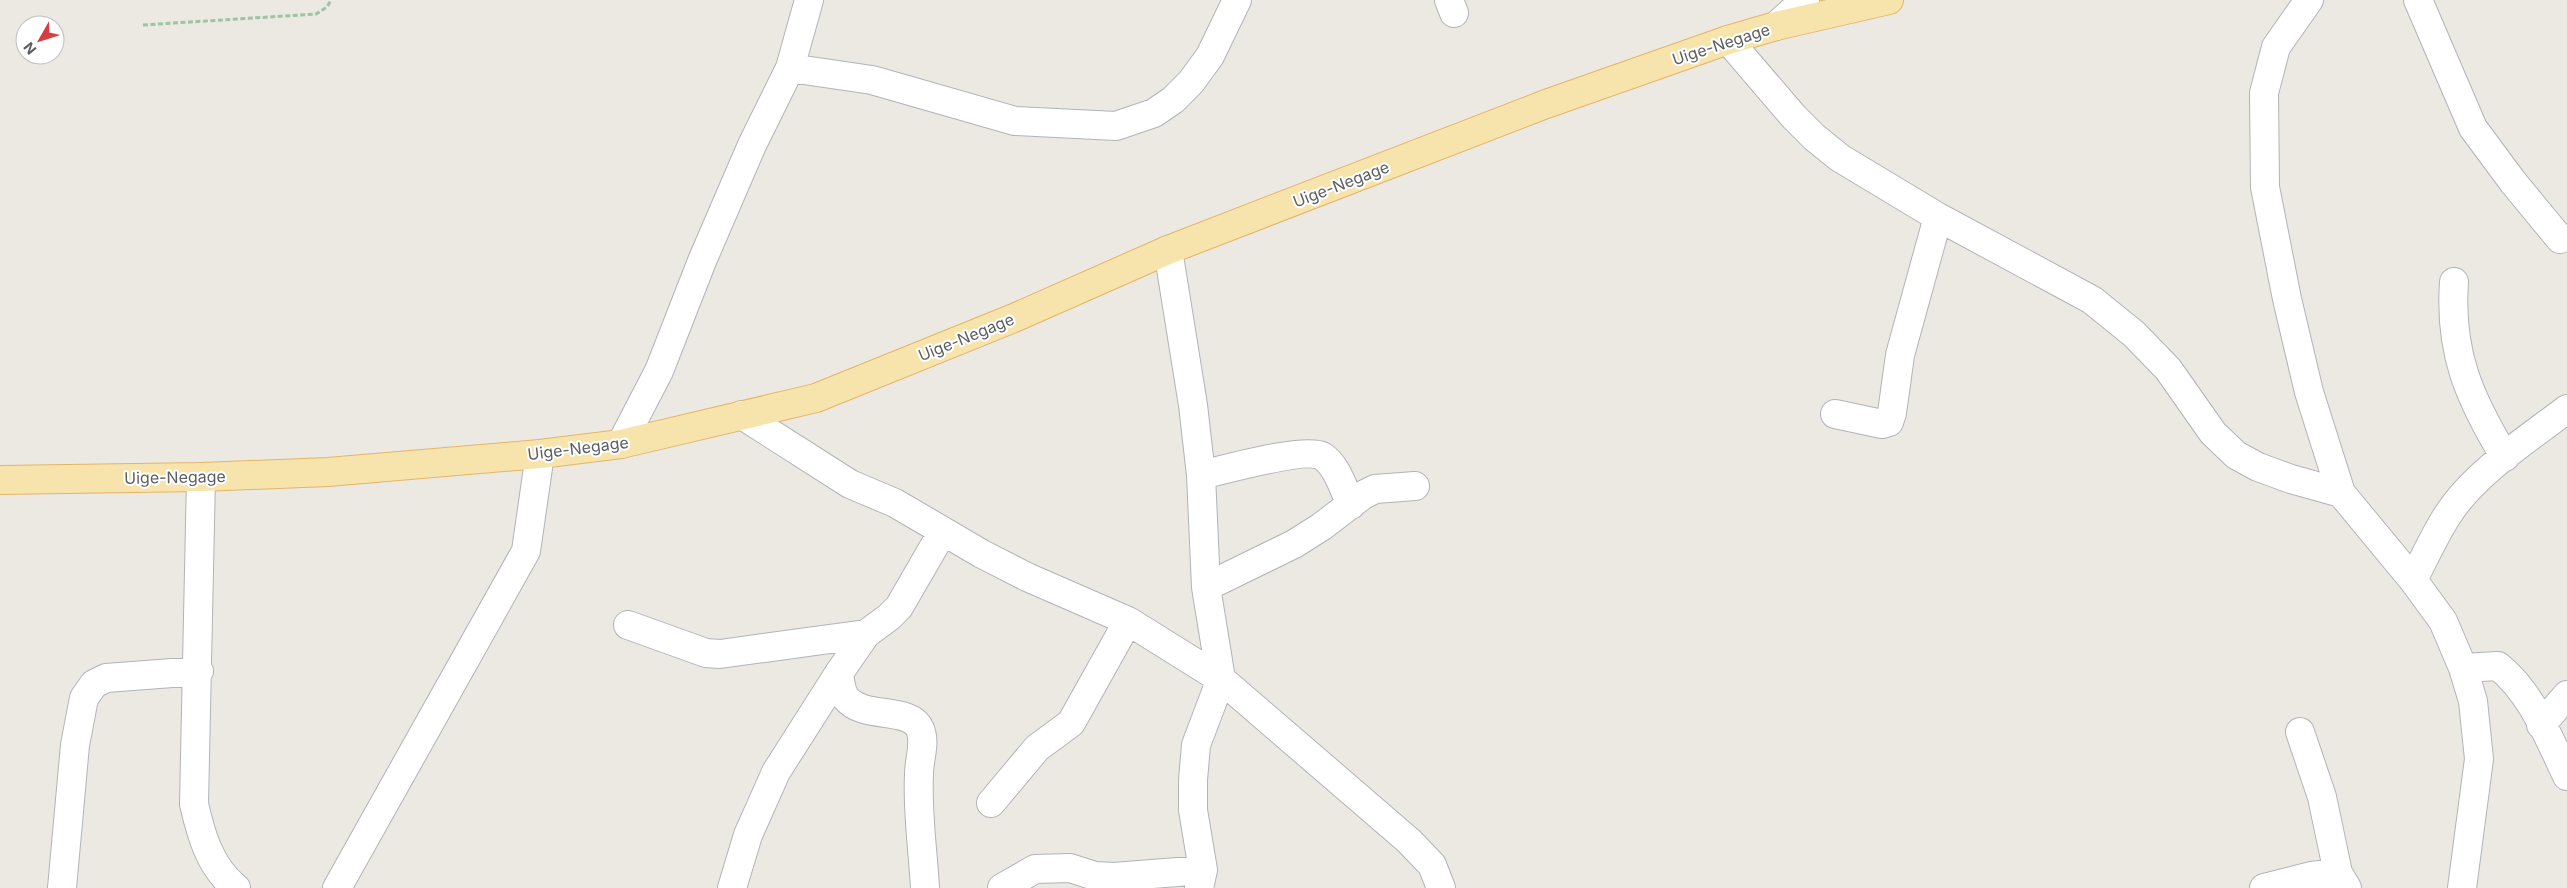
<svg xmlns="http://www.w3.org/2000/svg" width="2567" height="888" font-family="Inter,sans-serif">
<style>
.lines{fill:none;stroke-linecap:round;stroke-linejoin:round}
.minor-casing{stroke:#b0b4b7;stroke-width:30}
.major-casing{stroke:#e4b465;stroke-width:30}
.path{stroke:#9dc4a4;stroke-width:3;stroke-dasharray:5 2.5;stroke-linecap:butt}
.minor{stroke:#fff;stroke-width:28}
.major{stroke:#f7e4ad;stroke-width:28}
.labels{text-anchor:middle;stroke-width:4;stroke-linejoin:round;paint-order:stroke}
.street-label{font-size:16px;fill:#5b5f62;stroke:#fff}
</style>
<rect width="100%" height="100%" fill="#ece9e3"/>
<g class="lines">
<defs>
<path id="minor" d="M 1449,0 L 1454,13
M 2309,0 L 2276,47 L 2264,93 L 2265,187 L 2287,299 L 2309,392 L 2341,493 L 2413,580 L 2443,621 L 2463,668 L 2473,701 L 2479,759 L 2462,888
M 2418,0 L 2473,128 L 2513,182 L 2560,239
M 1776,26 L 1805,0
M 1728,40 L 1794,117 L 1814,137 L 1840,158 L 1938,217 L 2092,300 L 2134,334 L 2168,369 L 2213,433 L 2236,455 L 2258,467 L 2291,479 L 2341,493
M 790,68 L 872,80 L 1015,121 L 1116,126 L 1154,113 L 1173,100 L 1191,82 L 1210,56 L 1237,0
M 1168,250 L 1193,405 L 1201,475 L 1206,587 L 1221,679 L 1196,745 L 1193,780 L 1193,810 L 1203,870 L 1199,888
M 2454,282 C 2449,352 2469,398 2505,457
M 1835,414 L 1882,424 L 1889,422 L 1892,413 L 1900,355 L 1938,217
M 742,415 L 850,484 L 895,503 L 982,554 L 1027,577 L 1128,621 L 1221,679 L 1409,841 L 1432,865 L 1441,888
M 621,444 L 659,371 L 702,261 L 752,145 L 790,68 L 809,0
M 1201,475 C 1223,470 1305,447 1322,456 C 1337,465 1344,490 1351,505
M 201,477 L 194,804 C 201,835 210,867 236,888
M 2413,580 C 2424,559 2434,536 2447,516 C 2473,474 2528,439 2567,409
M 1206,587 L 1294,544 L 1321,527 L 1363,495 L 1375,489 L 1415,486
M 628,625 L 706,653 L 720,654 L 866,634
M 2463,668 L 2498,666 C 2532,693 2548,737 2567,776
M 839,673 C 840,680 841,692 846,698 C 863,720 910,706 920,729 C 926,743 919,759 919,774 C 917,812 923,851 925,888
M 2541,725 L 2567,695
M 2300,732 L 2322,797 L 2338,873 L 2347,888
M 991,803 L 1037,748 L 1071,723 L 1128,621
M 62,888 L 75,745 L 84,698 L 94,684 L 106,678 L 199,671
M 337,888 L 526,551 L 540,454
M 732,888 L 748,835 L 776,772 L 839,673 L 866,634 L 889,617 L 899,607 L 943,531
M 1002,888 L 1035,869 L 1070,868 L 1095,876 L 1114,877 L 1203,870
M 2264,888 L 2311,876 L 2338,873"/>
<path id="major" d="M 0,480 L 201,477 L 328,472 L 540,454 L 621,444 L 816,398 L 1014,318 L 1168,250 L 1546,104 L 1728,40 L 1776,26 L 1889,0"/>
</defs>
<use href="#minor" class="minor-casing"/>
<use href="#major" class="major-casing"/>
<path class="path" d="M 143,25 L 316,14 L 327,7 L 331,0"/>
<use href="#minor" class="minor"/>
<use href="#major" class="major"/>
</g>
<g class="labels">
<g class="street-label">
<text transform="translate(1721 44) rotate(-18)" y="6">Uige-Negage</text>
<text transform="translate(1341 184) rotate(-21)" y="6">Uige-Negage</text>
<text transform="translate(966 337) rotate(-22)" y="6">Uige-Negage</text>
<text transform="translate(578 448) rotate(-7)" y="6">Uige-Negage</text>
<text transform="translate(175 477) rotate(-1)" y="6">Uige-Negage</text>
</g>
</g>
<g transform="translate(40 40) rotate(231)"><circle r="24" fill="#ffffff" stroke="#bdbfc0"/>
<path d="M0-4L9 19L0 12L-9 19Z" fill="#d83d40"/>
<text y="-8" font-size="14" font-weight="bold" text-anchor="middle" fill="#5b5f62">N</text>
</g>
</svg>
